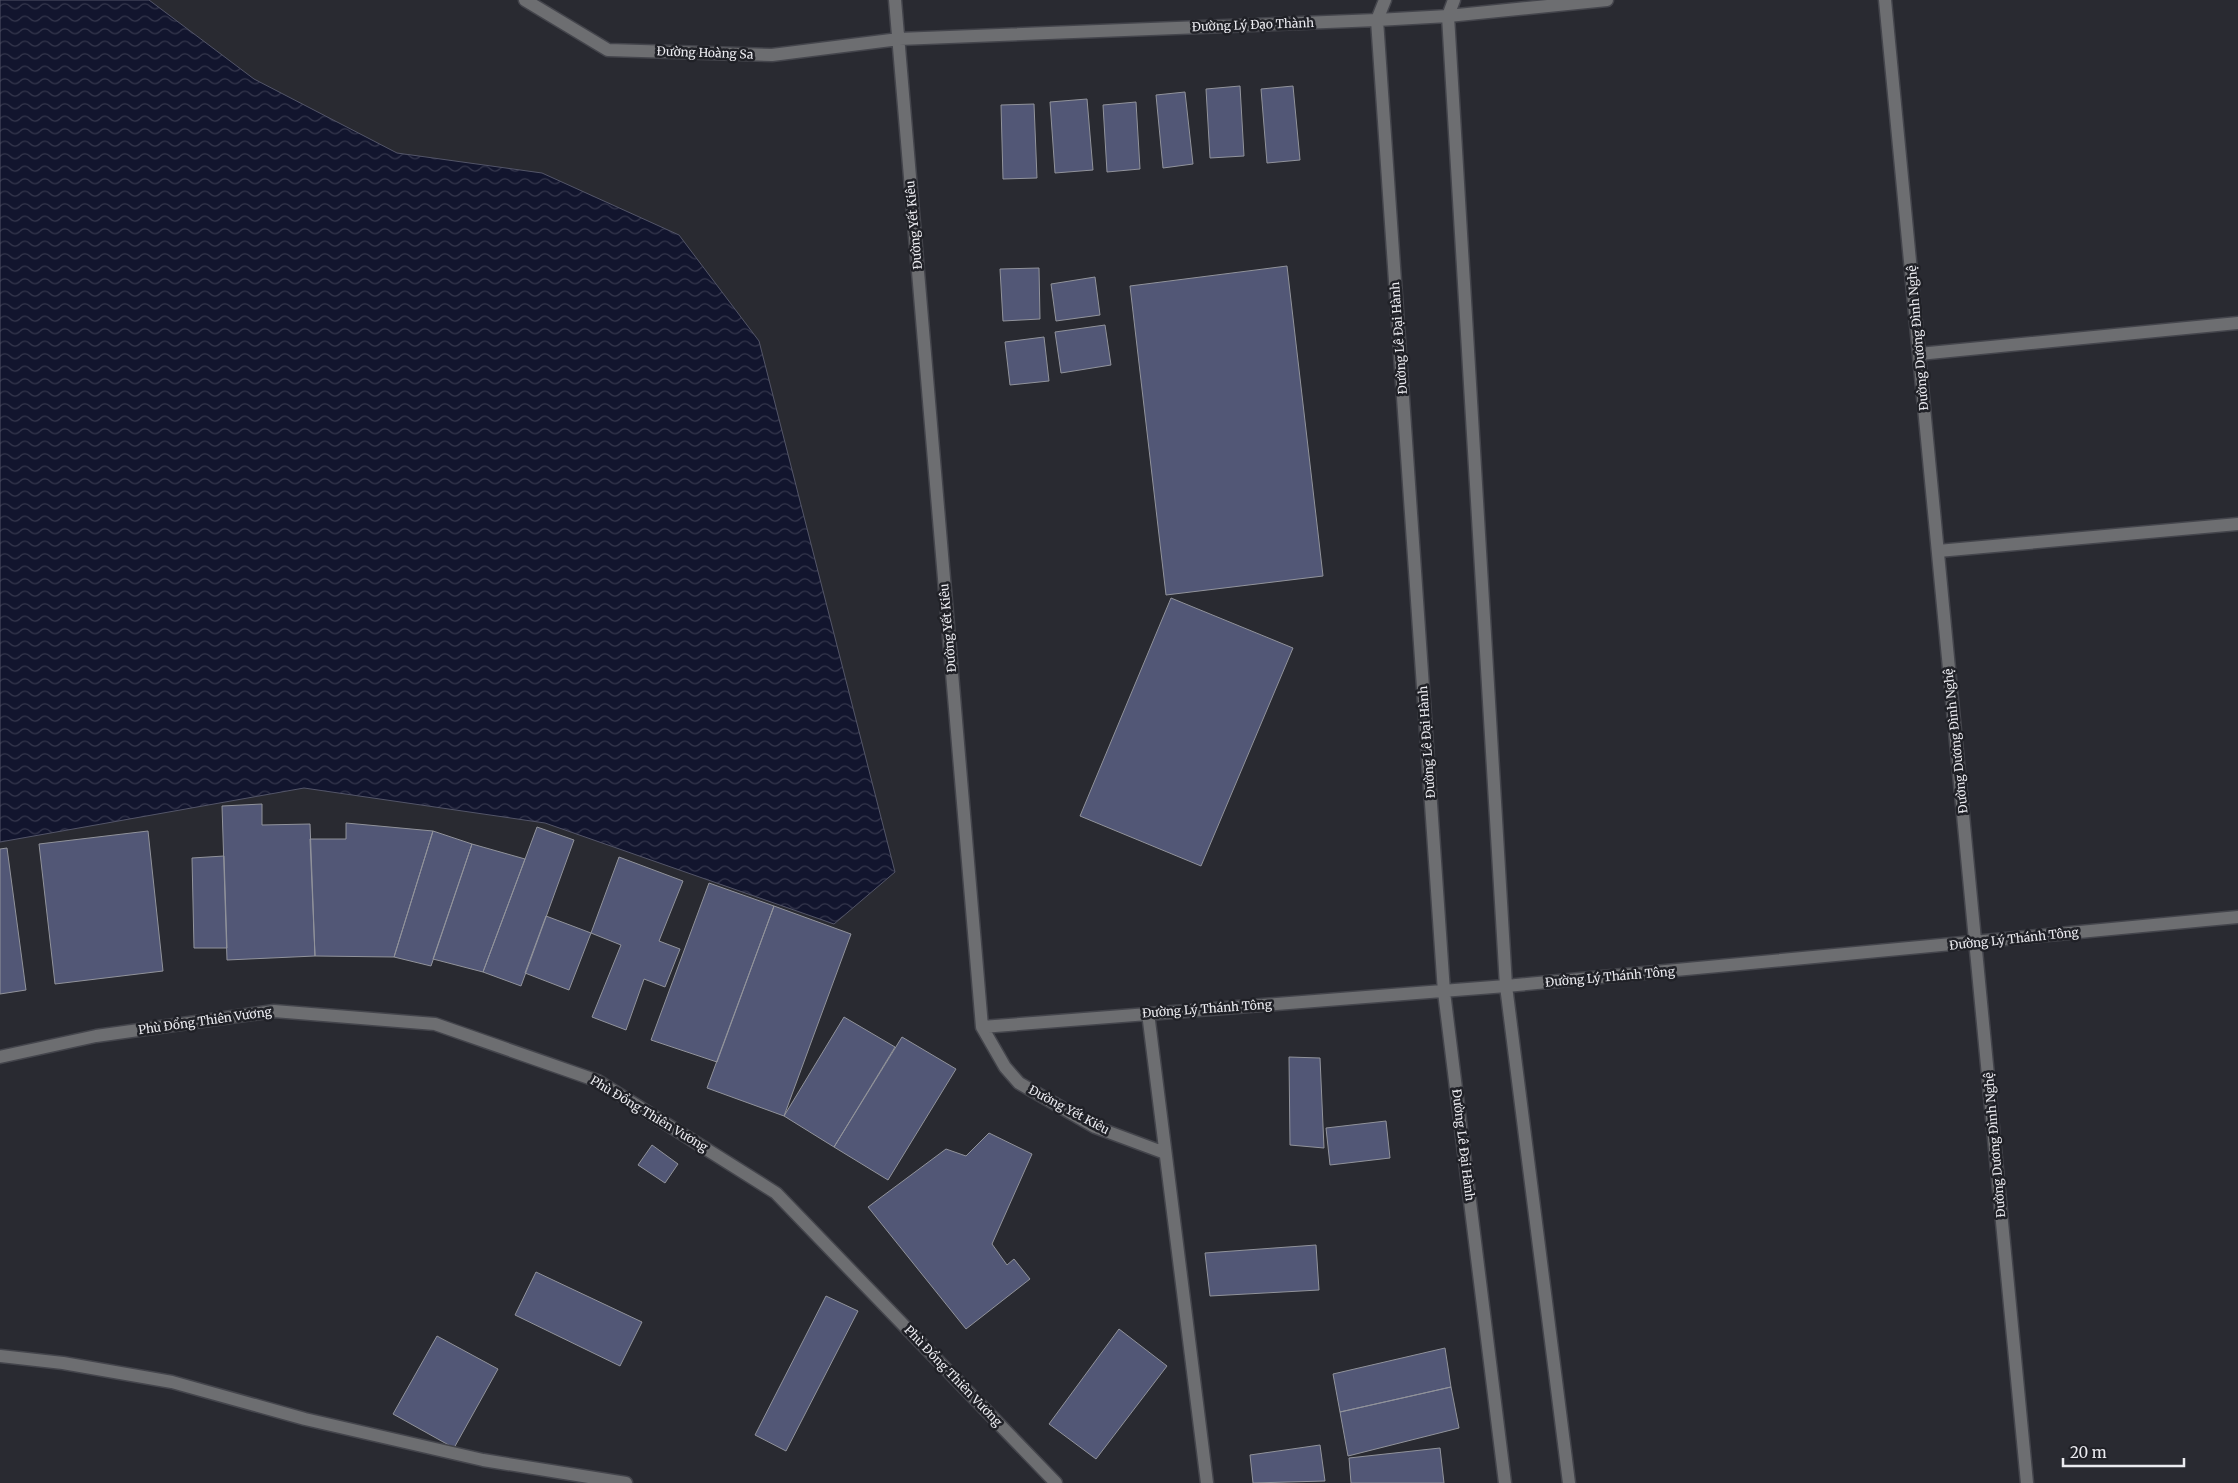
<svg xmlns="http://www.w3.org/2000/svg" width="2238" height="1483" font-family="Merriweather,serif">
<style>
.water{fill:url(#water-waves);stroke:#535568}
.building{fill:#525776;stroke:#91939b}
.lines{fill:none;stroke-linecap:round;stroke-linejoin:round}
.minor-casing{stroke:#44454c;stroke-width:15}
.minor{stroke:#6d6e71;stroke-width:12}
.labels{text-anchor:middle;stroke-width:5;stroke-linejoin:round;paint-order:stroke}
.street-label{font-size:12px;fill:#ebebf0;stroke:#202127}
</style>
<defs>
<pattern id="water-waves" width="16" height="10" patternUnits="userSpaceOnUse" patternTransform="scale(1.25)"><rect width="16" height="10" fill="#12152e"/><path d="M0 5q4-4 8 0t8 0" fill="none" stroke="#35374d"/></pattern>
</defs>
<rect width="100%" height="100%" fill="#292a31"/>
<path class="water" d="M 0,0 L 149,0 L 254,79 L 397,153 L 542,173 L 679,235 L 759,341 L 895,872 L 834,924 L 545,823 L 304,788 L 0,842 Z"/>
<path class="building" d="M 1240,86 L 1244,156 L 1210,158 L 1206,89 Z
M 1293,86 L 1300,160 L 1267,163 L 1261,89 Z
M 1185,92 L 1193,164 L 1163,168 L 1156,95 Z
M 1087,99 L 1093,170 L 1055,173 L 1050,102 Z
M 1136,102 L 1140,169 L 1107,172 L 1103,105 Z
M 1034,104 L 1037,178 L 1003,179 L 1001,105 Z
M 1287,266 L 1323,576 L 1166,595 L 1130,286 Z
M 1039,268 L 1040,319 L 1003,321 L 1000,269 Z
M 1095,277 L 1100,315 L 1056,321 L 1051,284 Z
M 1105,325 L 1111,365 L 1061,373 L 1055,332 Z
M 1044,337 L 1049,381 L 1010,385 L 1005,342 Z
M 1171,598 L 1293,648 L 1201,866 L 1080,816 Z
M 262,804 L 262,825 L 310,824 L 315,956 L 227,960 L 222,806 Z
M 346,823 L 433,831 L 394,957 L 315,956 L 310,839 L 346,839 Z
M 537,827 L 574,840 L 521,986 L 483,972 Z
M 148,831 L 163,971 L 55,984 L 39,844 Z
M 433,831 L 472,844 L 431,966 L 394,957 Z
M 472,844 L 525,859 L 483,972 L 433,959 Z
M 7,848 L 26,990 L 0,994 L 0,849 Z
M 224,856 L 227,948 L 194,948 L 192,858 Z
M 619,857 L 683,881 L 659,941 L 680,949 L 665,987 L 644,979 L 626,1030 L 592,1017 L 621,945 L 591,933 Z
M 709,883 L 774,906 L 717,1062 L 651,1040 Z
M 774,906 L 851,934 L 784,1116 L 707,1088 Z
M 546,916 L 591,933 L 569,990 L 525,973 Z
M 844,1017 L 895,1047 L 834,1147 L 784,1116 Z
M 902,1037 L 956,1069 L 888,1180 L 834,1147 Z
M 1289,1057 L 1320,1058 L 1324,1148 L 1290,1145 Z
M 1386,1121 L 1390,1158 L 1330,1165 L 1326,1128 Z
M 989,1133 L 1032,1154 L 992,1244 L 1007,1265 L 1014,1259 L 1030,1279 L 966,1329 L 868,1207 L 946,1149 L 966,1156 Z
M 652,1145 L 678,1164 L 665,1183 L 638,1165 Z
M 1316,1245 L 1319,1290 L 1210,1296 L 1205,1253 Z
M 536,1272 L 642,1322 L 620,1366 L 515,1315 Z
M 826,1296 L 858,1311 L 786,1451 L 755,1435 Z
M 1119,1329 L 1167,1366 L 1096,1459 L 1049,1424 Z
M 437,1336 L 498,1369 L 454,1448 L 393,1414 Z
M 1445,1348 L 1451,1387 L 1340,1412 L 1333,1374 Z
M 1451,1387 L 1459,1428 L 1348,1456 L 1340,1412 Z
M 1320,1445 L 1325,1481 L 1253,1483 L 1250,1455 Z
M 1440,1448 L 1444,1483 L 1351,1483 L 1349,1458 Z"/>
<g class="lines">
<defs>
<path id="minor" d="M 525,0 L 608,50 L 772,55 L 899,39 L 1377,20 L 1448,16 L 1607,0
M 895,0 L 982,1027 L 1005,1067 L 1019,1083 L 1095,1127 L 1165,1153
M 1385,0 L 1377,20 L 1444,992 L 1505,1483
M 1454,0 L 1448,16 L 1506,986 L 1569,1483
M 1885,0 L 2027,1483
M 1919,354 L 2238,323
M 1938,551 L 2238,524
M 1148,1013 L 1207,1483
M 982,1027 L 1506,986 L 2238,917
M 0,1057 L 96,1036 L 274,1011 L 435,1024 L 598,1081 L 776,1193 L 1056,1483
M 0,1356 L 63,1363 L 172,1382 L 305,1419 L 483,1460 L 626,1483"/>
</defs>
<use href="#minor" class="minor-casing"/>
<use href="#minor" class="minor"/>
</g>
<g class="labels">
<g class="street-label">
<text transform="translate(1253 25) rotate(-2)" y="4">Đường Lý Đạo Thành</text>
<text transform="translate(705 53) rotate(2)" y="4">Đường Hoàng Sa</text>
<text transform="translate(914 225) rotate(-95)" y="4">Đường Yết Kiêu</text>
<text transform="translate(1399 338) rotate(-94)" y="4">Đường Lê Đại Hành</text>
<text transform="translate(1918 338) rotate(-95)" y="4">Đường Dương Đình Nghệ</text>
<text transform="translate(948 628) rotate(-95)" y="4">Đường Yết Kiêu</text>
<text transform="translate(1956 741) rotate(-96)" y="4">Đường Dương Đình Nghệ</text>
<text transform="translate(1427 742) rotate(-94)" y="4">Đường Lê Đại Hành</text>
<text transform="translate(2014 939) rotate(-6)" y="4">Đường Lý Thánh Tông</text>
<text transform="translate(1610 977) rotate(-5)" y="4">Đường Lý Thánh Tông</text>
<text transform="translate(1207 1009) rotate(-4)" y="4">Đường Lý Thánh Tông</text>
<text transform="translate(205 1021) rotate(-8)" y="4">Phù Đổng Thiên Vương</text>
<text transform="translate(1069 1110) rotate(28)" y="4">Đường Yết Kiêu</text>
<text transform="translate(649 1114) rotate(31)" y="4">Phù Đổng Thiên Vương</text>
<text transform="translate(1463 1145) rotate(83)" y="4">Đường Lê Đại Hành</text>
<text transform="translate(1995 1145) rotate(-95)" y="4">Đường Dương Đình Nghệ</text>
<text transform="translate(953 1376) rotate(46)" y="4">Phù Đổng Thiên Vương</text>
</g>
</g>
<path d="M2063 1458v8h121v-8" fill="none" stroke="#ebebf0" stroke-width="2.5"/>
<text x="2070" y="1458" font-size="15" fill="#ebebf0" stroke="#202127" stroke-width="4" paint-order="stroke">20 m</text>
</svg>
